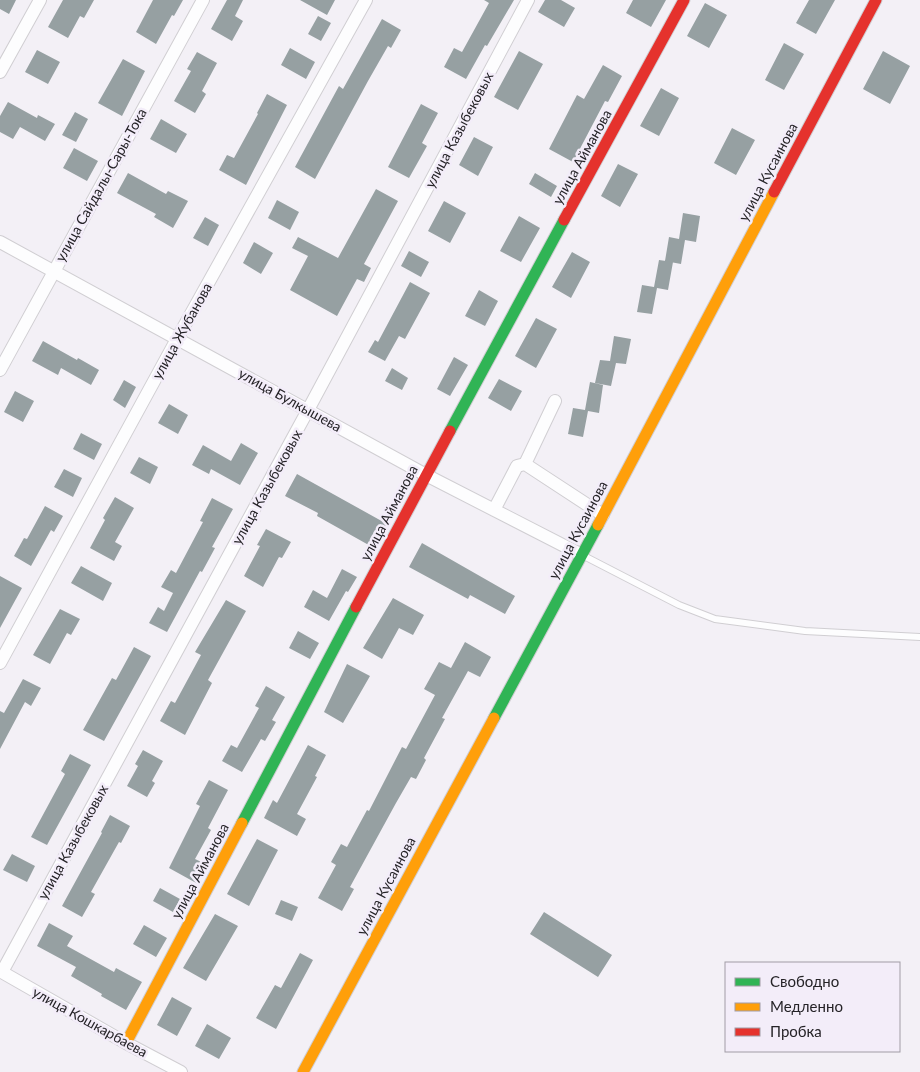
<svg xmlns="http://www.w3.org/2000/svg" width="920" height="1072" font-family="Lato,sans-serif">
<style>
.building{fill:#96a0a2}
.lines{fill:none;stroke-linecap:round;stroke-linejoin:round}
.lane-casing{stroke:#d0ced2;stroke-width:8}
.street-casing{stroke:#d0ced2;stroke-width:14}
.fast-casing{stroke:#d0ced2;stroke-width:13}
.slow-casing{stroke:#d0ced2;stroke-width:13}
.jam-casing{stroke:#d0ced2;stroke-width:13}
.lane{stroke:#fdfdfe;stroke-width:6}
.street{stroke:#fdfdfe;stroke-width:12}
.fast{stroke:#30b455;stroke-width:11}
.slow{stroke:#ff9f0a;stroke-width:11}
.jam{stroke:#e5322d;stroke-width:11}
.labels{text-anchor:middle;stroke-width:5;stroke-linejoin:round;paint-order:stroke}
.street-label{font-size:14px;fill:#252327;stroke:#f3edf9}
</style>
<rect width="100%" height="100%" fill="#f3f0f6"/>
<path class="building" d="M 0,0 L 16,0 L 9,14 L 0,9 Z
M 63,0 L 94,0 L 84,18 L 80,16 L 68,38 L 48,27 Z
M 153,0 L 183,0 L 174,16 L 172,15 L 156,44 L 136,32 Z
M 227,0 L 243,0 L 235,16 L 243,21 L 232,41 L 211,29 Z
M 300,0 L 335,0 L 327,15 Z
M 484,0 L 514,0 L 487,46 L 485,45 L 466,79 L 444,67 L 454,48 L 462,52 L 489,3 Z
M 545,0 L 561,0 L 575,8 L 564,27 L 538,12 Z
M 633,0 L 666,0 L 651,27 L 626,13 Z
M 809,0 L 835,0 L 816,34 L 796,23 Z
M 705,3 L 727,15 L 709,48 L 687,36 Z
M 318,16 L 331,23 L 321,41 L 308,34 Z
M 382,19 L 401,30 L 391,48 L 388,46 L 368,81 L 315,179 L 295,167 L 339,86 L 343,89 Z
M 784,43 L 804,54 L 784,90 L 765,80 Z
M 290,48 L 315,62 L 306,79 L 281,65 Z
M 37,50 L 60,62 L 48,84 L 25,72 Z
M 519,51 L 543,64 L 518,110 L 494,97 Z
M 883,51 L 910,66 L 890,104 L 863,89 Z
M 197,52 L 217,63 L 202,91 L 206,94 L 195,113 L 174,101 L 191,71 L 187,69 Z
M 123,59 L 145,71 L 122,116 L 98,103 Z
M 603,65 L 622,76 L 608,102 L 605,101 L 573,162 L 549,149 L 577,95 L 584,99 Z
M 661,88 L 679,98 L 659,136 L 640,126 Z
M 267,94 L 287,105 L 246,185 L 219,170 L 227,155 L 234,158 L 258,114 L 257,113 Z
M 8,102 L 37,118 L 38,115 L 55,124 L 45,141 L 20,127 L 13,139 L 0,132 L 0,116 Z
M 421,104 L 438,113 L 422,143 L 427,146 L 409,178 L 388,167 Z
M 75,112 L 88,119 L 76,142 L 62,135 Z
M 161,119 L 187,134 L 176,153 L 150,139 Z
M 732,128 L 755,140 L 736,175 L 714,163 Z
M 474,137 L 493,147 L 478,176 L 459,165 Z
M 74,148 L 98,161 L 87,181 L 63,168 Z
M 618,164 L 638,174 L 620,207 L 601,196 Z
M 128,173 L 166,194 L 168,191 L 188,201 L 173,228 L 154,217 L 156,214 L 117,193 Z
M 535,173 L 557,186 L 551,197 L 529,184 Z
M 376,189 L 398,201 L 364,264 L 371,268 L 364,282 L 357,279 L 337,316 L 290,290 L 308,256 L 292,248 L 298,237 L 338,258 Z
M 277,200 L 299,212 L 290,230 L 268,218 Z
M 444,201 L 466,213 L 450,243 L 428,231 Z
M 683,213 L 700,216 L 696,242 L 685,240 L 681,264 L 665,261 L 669,237 L 679,239 Z
M 519,216 L 540,228 L 521,262 L 500,251 Z
M 205,217 L 219,225 L 208,246 L 193,238 Z
M 254,242 L 273,253 L 261,274 L 243,263 Z
M 409,251 L 429,262 L 421,277 L 401,266 Z
M 572,252 L 590,262 L 571,298 L 552,287 Z
M 659,260 L 673,262 L 668,290 L 657,288 L 652,314 L 637,312 L 642,285 L 654,287 Z
M 410,282 L 430,293 L 405,339 L 399,336 L 385,361 L 368,352 L 375,340 L 378,342 Z
M 479,290 L 498,301 L 485,326 L 465,316 Z
M 536,318 L 557,329 L 536,368 L 515,356 Z
M 614,336 L 631,339 L 626,364 L 616,363 L 611,386 L 595,383 L 600,360 L 610,361 Z
M 43,341 L 77,360 L 78,358 L 99,370 L 91,385 L 61,368 L 58,375 L 32,361 Z
M 454,357 L 468,365 L 450,396 L 437,389 Z
M 392,368 L 408,378 L 402,390 L 385,381 Z
M 499,379 L 522,391 L 511,411 L 488,398 Z
M 124,380 L 136,387 L 125,408 L 113,400 Z
M 590,382 L 603,385 L 599,413 L 588,411 L 583,437 L 568,434 L 573,408 L 585,410 Z
M 15,391 L 34,401 L 23,422 L 4,412 Z
M 169,404 L 188,415 L 178,434 L 158,423 Z
M 81,433 L 102,444 L 94,460 L 73,449 Z
M 241,443 L 258,453 L 240,485 L 211,469 L 209,474 L 192,465 L 203,445 L 231,461 Z
M 139,457 L 158,467 L 150,484 L 130,473 Z
M 64,469 L 82,478 L 73,497 L 54,487 Z
M 297,474 L 387,524 L 374,548 L 317,516 L 318,513 L 285,496 Z
M 115,497 L 134,508 L 115,542 L 122,546 L 114,561 L 90,548 L 105,520 L 103,518 Z
M 212,498 L 233,509 L 212,547 L 215,548 L 202,572 L 200,571 L 167,632 L 149,623 L 158,607 L 164,611 L 173,593 L 161,587 L 171,570 L 176,573 L 203,522 L 200,521 Z
M 45,506 L 63,516 L 54,532 L 51,530 L 31,566 L 14,556 L 24,538 L 27,539 Z
M 266,529 L 291,542 L 282,558 L 279,557 L 263,587 L 244,576 L 260,546 L 257,545 Z
M 422,543 L 515,596 L 505,614 L 470,595 L 468,599 L 409,567 Z
M 81,566 L 112,583 L 103,601 L 71,583 Z
M 342,569 L 357,577 L 348,592 L 346,591 L 329,621 L 304,607 L 313,590 L 327,598 Z
M 0,576 L 22,588 L 0,628 Z
M 393,598 L 424,615 L 413,635 L 399,628 L 382,659 L 363,648 Z
M 226,600 L 246,611 L 208,680 L 212,683 L 185,735 L 160,721 L 171,701 L 175,703 L 201,655 L 195,652 Z
M 60,609 L 80,619 L 71,635 L 67,633 L 50,664 L 33,655 Z
M 298,631 L 319,643 L 310,659 L 289,648 Z
M 465,642 L 491,657 L 480,677 L 468,671 L 442,718 L 445,719 L 424,758 L 426,760 L 416,779 L 411,777 L 396,803 L 350,887 L 354,889 L 342,911 L 318,898 L 336,865 L 331,862 L 341,844 L 347,847 L 367,810 L 369,811 L 402,747 L 406,749 L 435,695 L 424,689 L 439,662 L 451,668 Z
M 134,647 L 151,656 L 104,741 L 83,730 L 112,678 L 116,680 Z
M 347,664 L 370,676 L 343,723 L 324,712 Z
M 23,679 L 41,688 L 31,706 L 25,702 L 0,749 L 0,711 L 4,713 Z
M 266,686 L 285,697 L 272,720 L 276,722 L 265,741 L 261,739 L 242,772 L 222,761 L 231,745 L 237,748 L 259,708 L 255,706 Z
M 308,745 L 326,755 L 315,776 L 317,777 L 297,814 L 306,819 L 297,836 L 264,818 L 273,800 L 277,803 Z
M 143,750 L 163,761 L 152,781 L 155,783 L 147,797 L 127,786 L 138,766 L 135,764 Z
M 70,754 L 91,765 L 47,845 L 31,837 L 65,774 L 61,771 Z
M 209,780 L 228,790 L 208,828 L 211,830 L 195,859 L 208,865 L 198,884 L 169,868 L 200,806 L 196,804 Z
M 110,815 L 130,826 L 121,843 L 119,842 L 91,892 L 95,894 L 82,917 L 62,906 L 102,833 L 101,832 Z
M 257,839 L 278,850 L 249,906 L 227,894 Z
M 12,854 L 35,866 L 27,882 L 3,870 Z
M 160,888 L 180,899 L 173,912 L 153,901 Z
M 281,900 L 298,907 L 292,921 L 275,914 Z
M 544,912 L 612,955 L 598,977 L 530,934 Z
M 215,914 L 238,926 L 206,981 L 183,968 Z
M 49,923 L 73,936 L 67,946 L 114,972 L 116,968 L 142,982 L 126,1010 L 101,996 L 102,994 L 71,976 L 76,967 L 37,946 Z
M 144,925 L 167,938 L 156,957 L 133,944 Z
M 300,953 L 313,960 L 276,1029 L 256,1018 L 275,985 L 281,988 Z
M 172,997 L 192,1008 L 177,1036 L 157,1025 Z
M 207,1024 L 231,1038 L 219,1059 L 195,1046 Z"/>
<g class="lines">
<defs>
<path id="lane" d="M 584,556 L 679,605 L 715,619 L 805,631 L 920,637"/>
<path id="street" d="M 0,72 L 40,0
M 0,242 L 426,475 L 582,555
M 0,370 L 203,0
M 525,464 L 555,401
M 494,510 L 517,466 L 525,464 L 603,515
M 0,663 L 177,339 L 366,0
M 0,971 L 126,1043 L 181,1072
M 2,972 L 308,410 L 528,0"/>
<path id="fast" d="M 450,431 L 564,220
M 494,718 L 598,525
M 242,823 L 356,607"/>
<path id="slow" d="M 598,525 L 774,192
M 126,1043 L 242,823
M 303,1072 L 494,718"/>
<path id="jam" d="M 774,192 L 876,0
M 564,220 L 684,0
M 356,607 L 450,431"/>
</defs>
<use href="#lane" class="lane-casing"/>
<use href="#street" class="street-casing"/>
<use href="#fast" class="fast-casing"/>
<use href="#slow" class="slow-casing"/>
<use href="#jam" class="jam-casing"/>
<use href="#lane" class="lane"/>
<use href="#street" class="street"/>
<use href="#fast" class="fast"/>
<use href="#slow" class="slow"/>
<use href="#jam" class="jam"/>
</g>
<g class="labels">
<g class="street-label">
<text transform="translate(459 130) rotate(-62)" y="5">улица Казыбековых</text>
<text transform="translate(582 157) rotate(-61)" y="5">улица Айманова</text>
<text transform="translate(768 172) rotate(-62)" y="5">улица Кусаинова</text>
<text transform="translate(101 185) rotate(-61)" y="5">улица Сайдалы-Сары-Тока</text>
<text transform="translate(182 331) rotate(-61)" y="5">улица Жубанова</text>
<text transform="translate(290 400) rotate(29)" y="5">улица Булкышева</text>
<text transform="translate(267 487) rotate(-61)" y="5">улица Казыбековых</text>
<text transform="translate(389 513) rotate(-62)" y="5">улица Айманова</text>
<text transform="translate(578 530) rotate(-62)" y="5">улица Кусаинова</text>
<text transform="translate(73 842) rotate(-61)" y="5">улица Казыбековых</text>
<text transform="translate(200 871) rotate(-62)" y="5">улица Айманова</text>
<text transform="translate(386 886) rotate(-62)" y="5">улица Кусаинова</text>
<text transform="translate(90 1022) rotate(29)" y="5">улица Кошкарбаева</text>
</g>
</g>
<rect x="725" y="962" width="175" height="90" fill="#f3edf9" stroke="#a19ca5"/>
<rect x="735" y="978" width="25" height="8" fill="#30b455" stroke="#a19ca5"/>
<text x="770" y="987" font-size="15" fill="#252327">Свободно</text>
<rect x="735" y="1003" width="25" height="8" fill="#ff9f0a" stroke="#a19ca5"/>
<text x="770" y="1012" font-size="15" fill="#252327">Медленно</text>
<rect x="735" y="1028" width="25" height="8" fill="#e5322d" stroke="#a19ca5"/>
<text x="770" y="1037" font-size="15" fill="#252327">Пробка</text>
</svg>
